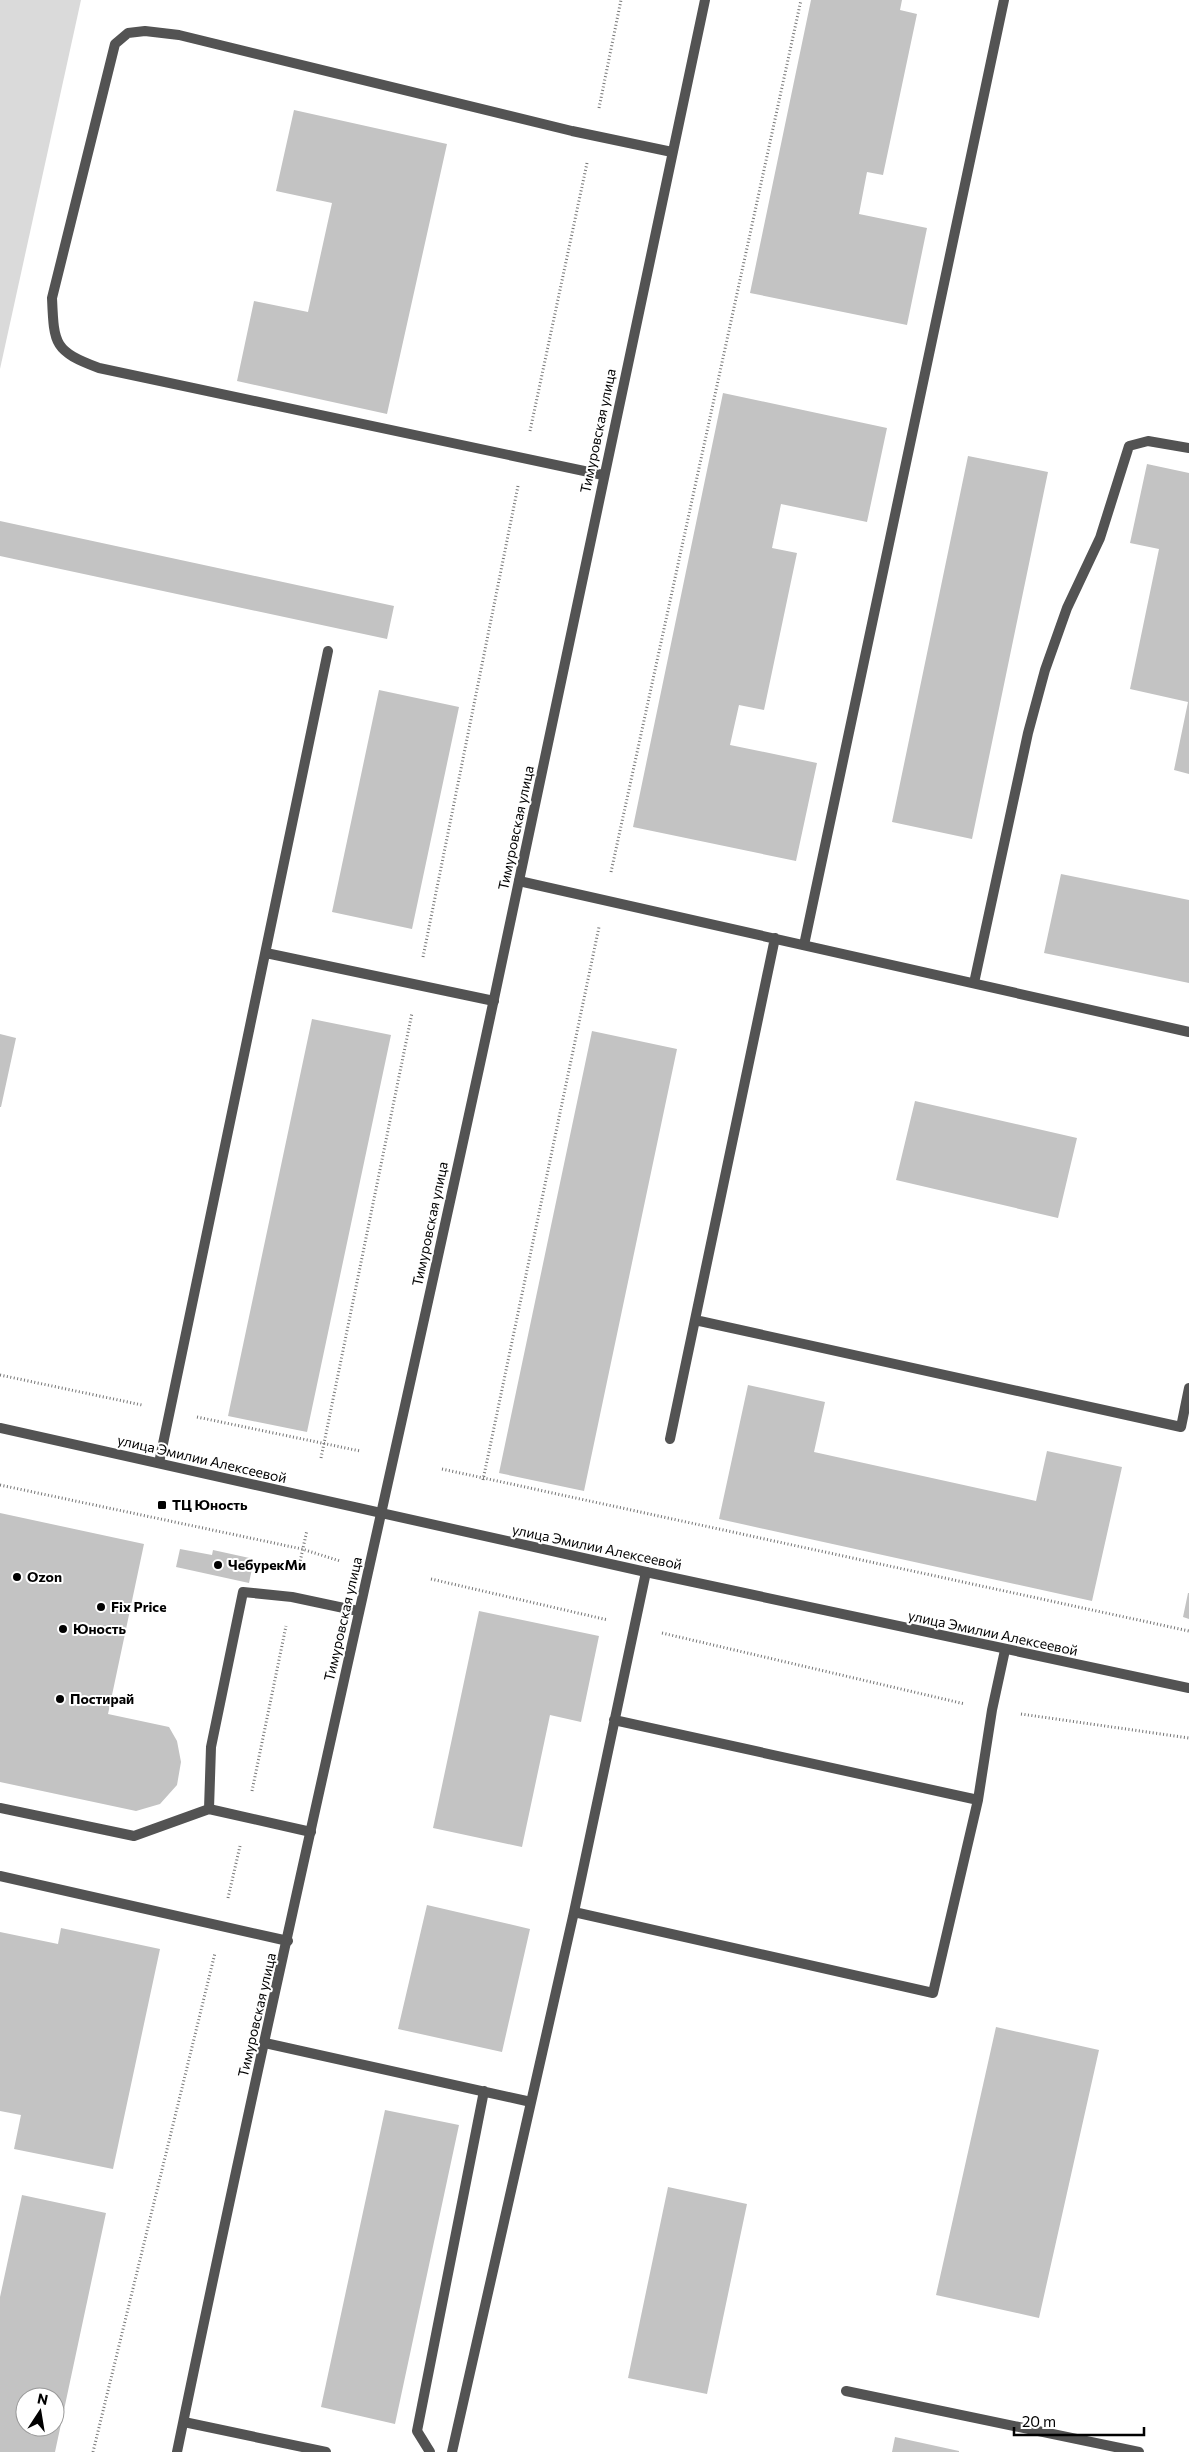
<svg xmlns="http://www.w3.org/2000/svg" width="1189" height="2452" font-family="Commissioner,sans-serif">
<style>
.green{fill:#dadada}
.building{fill:#c3c3c3;fill-rule:evenodd}
.lines{fill:none;stroke-linecap:round;stroke-linejoin:round}
.path{stroke:#757575;stroke-width:3;stroke-dasharray:1 2.5;stroke-linecap:butt}
.service{stroke:#535353;stroke-width:10}
.minor{stroke:#535353;stroke-width:10}
.tertiary{stroke:#535353;stroke-width:10}
.poi-dot{fill:#000;stroke:#fff;stroke-width:2}
.labels{text-anchor:middle;stroke-width:4;stroke-linejoin:round;paint-order:stroke}
.street-label{font-size:14px;fill:#000;stroke:#fff}
.poi-label{font-size:14px;font-weight:bold;fill:#000;stroke:#fff;text-anchor:start}
</style>
<rect width="100%" height="100%" fill="#fff"/>
<path class="green" d="M 0,0 L 81,0 L 0,369 Z"/>
<path class="building" d="M 811,0 L 902,0 L 900,10 L 917,14 L 883,175 L 867,172 L 859,214 L 927,228 L 907,325 L 750,293 Z
M 294,110 L 447,144 L 387,414 L 237,381 L 254,301 L 308,312 L 332,203 L 276,191 Z
M 723,393 L 887,428 L 867,522 L 781,504 L 772,548 L 797,553 L 764,710 L 739,705 L 730,745 L 817,763 L 796,861 L 633,827 Z
M 968,456 L 1048,472 L 972,839 L 892,822 Z
M 1147,464 L 1189,473 L 1189,774 L 1174,770 L 1188,702 L 1130,689 L 1159,549 L 1130,543 Z
M 0,521 L 394,606 L 387,639 L 0,556 Z
M 379,690 L 459,707 L 412,929 L 332,912 Z
M 1061,874 L 1189,900 L 1189,983 L 1044,953 Z
M 312,1019 L 391,1035 L 307,1432 L 228,1416 Z
M 592,1031 L 677,1049 L 584,1491 L 499,1473 Z
M 0,1034 L 16,1038 L 1,1107 L 0,1107 Z
M 915,1101 L 1077,1138 L 1058,1218 L 896,1180 Z
M 748,1385 L 825,1402 L 814,1452 L 1036,1501 L 1047,1451 L 1122,1467 L 1092,1601 L 719,1519 Z
M 0,1513 L 144,1544 L 108,1714 L 169,1727 L 177,1741 L 181,1762 L 177,1785 L 160,1804 L 136,1811 L 0,1782 Z
M 180,1549 L 212,1555 L 213,1550 L 254,1559 L 249,1583 L 176,1567 Z
M 1188,1593 L 1189,1593 L 1189,1619 L 1183,1617 Z
M 479,1611 L 599,1636 L 581,1722 L 550,1715 L 522,1847 L 433,1828 Z
M 427,1905 L 530,1929 L 502,2052 L 398,2029 Z
M 61,1928 L 160,1949 L 113,2169 L 14,2149 L 21,2115 L 0,2111 L 0,1932 L 58,1944 Z
M 996,2027 L 1099,2050 L 1039,2318 L 936,2295 Z
M 385,2110 L 459,2125 L 395,2424 L 321,2407 Z
M 668,2187 L 747,2204 L 707,2394 L 628,2378 Z
M 22,2195 L 106,2213 L 55,2452 L 0,2452 L 0,2297 ZM 25,2397 L 55,2397 L 55,2427 L 25,2427 Z
M 895,2437 L 959,2451 L 959,2452 L 892,2452 Z"/>
<g class="lines">
<path class="path" d="M 599,108 L 621,0
M 530,431 L 587,163
M 611,872 L 801,0
M 423,957 L 518,486
M 0,1375 L 142,1405
M 197,1417 L 360,1451
M 321,1458 L 412,1013
M 442,1469 L 1189,1631
M 483,1480 L 599,927
M 0,1485 L 302,1549 L 340,1561
M 298,1571 L 307,1530
M 431,1579 L 608,1620
M 662,1633 L 965,1704
M 1021,1714 L 1189,1738
M 252,1791 L 286,1626
M 228,1898 L 240,1846
M 93,2452 L 215,1953"/>
<path class="service" d="M 603,475 L 99,368 C 54,351 54,345 52,298 L 115,44 L 128,33 L 145,31 L 179,35 L 572,131 L 672,152
M 519,881 L 1189,1032
M 804,945 L 1004,0
M 266,953 L 494,1001
M 974,983 L 1028,733 L 1045,670 L 1067,608 L 1100,538 L 1129,446 L 1148,441 L 1189,448
M 695,1320 L 1181,1427 L 1189,1388
M 670,1439 L 775,938
M 159,1463 L 328,651
M 614,1720 L 978,1800
M 0,1808 L 134,1836 L 209,1809
M 311,1832 L 209,1809 L 211,1747 L 243,1592 L 292,1597 L 358,1611
M 0,1876 L 288,1941
M 574,1912 L 933,1993 L 978,1800 L 992,1710 L 1005,1650
M 265,2043 L 531,2102
M 846,2391 L 1139,2452
M 184,2422 L 326,2452
M 430,2452 L 417,2431 L 484,2091
M 452,2452 L 574,1912 L 646,1572"/>
<path class="minor" d="M 177,2452 C 277,1966 390,1484 494,999 C 565,666 632,332 705,0"/>
<path class="tertiary" d="M 0,1428 L 646,1572 L 1189,1688"/>
</g>
<g class="poi-dot">
<rect x="157" y="1500" width="10" height="10" rx="2.5"/>
<circle cx="218" cy="1565" r="5"/>
<circle cx="17" cy="1577" r="5"/>
<circle cx="101" cy="1607" r="5"/>
<circle cx="63" cy="1629" r="5"/>
<circle cx="60" cy="1699" r="5"/>
</g>
<g class="labels">
<g class="street-label">
<text transform="translate(598 431) rotate(-78)" y="5">Тимуровская улица</text>
<text transform="translate(516 828) rotate(-78)" y="5">Тимуровская улица</text>
<text transform="translate(430 1224) rotate(-78)" y="5">Тимуровская улица</text>
<text transform="translate(202 1459) rotate(13)" y="5">улица Эмилии Алексеевой</text>
<text transform="translate(597 1547) rotate(12)" y="5">улица Эмилии Алексеевой</text>
<text transform="translate(343 1619) rotate(-77)" y="5">Тимуровская улица</text>
<text transform="translate(993 1633) rotate(12)" y="5">улица Эмилии Алексеевой</text>
<text transform="translate(257 2015) rotate(-77)" y="5">Тимуровская улица</text>
</g>
<g class="poi-label">
<text x="172" y="1510">ТЦ Юность</text>
<text x="228" y="1570">ЧебурекМи</text>
<text x="27" y="1582">Ozon</text>
<text x="111" y="1612">Fix Price</text>
<text x="73" y="1634">Юность</text>
<text x="70" y="1704">Постирай</text>
</g>
</g>
<g transform="translate(40 2412) rotate(12)"><circle r="24" fill="#ffffff" stroke="#999999"/>
<path d="M0-4L9 19L0 12L-9 19Z" fill="#000000"/>
<text y="-8" font-size="14" font-weight="bold" text-anchor="middle" fill="#000000">N</text>
</g>
<path d="M1014 2427v8h130v-8" fill="none" stroke="#000000" stroke-width="2.5"/>
<text x="1022" y="2427" font-size="15" fill="#000000" stroke="#ffffff" stroke-width="4" paint-order="stroke">20 m</text>
</svg>
